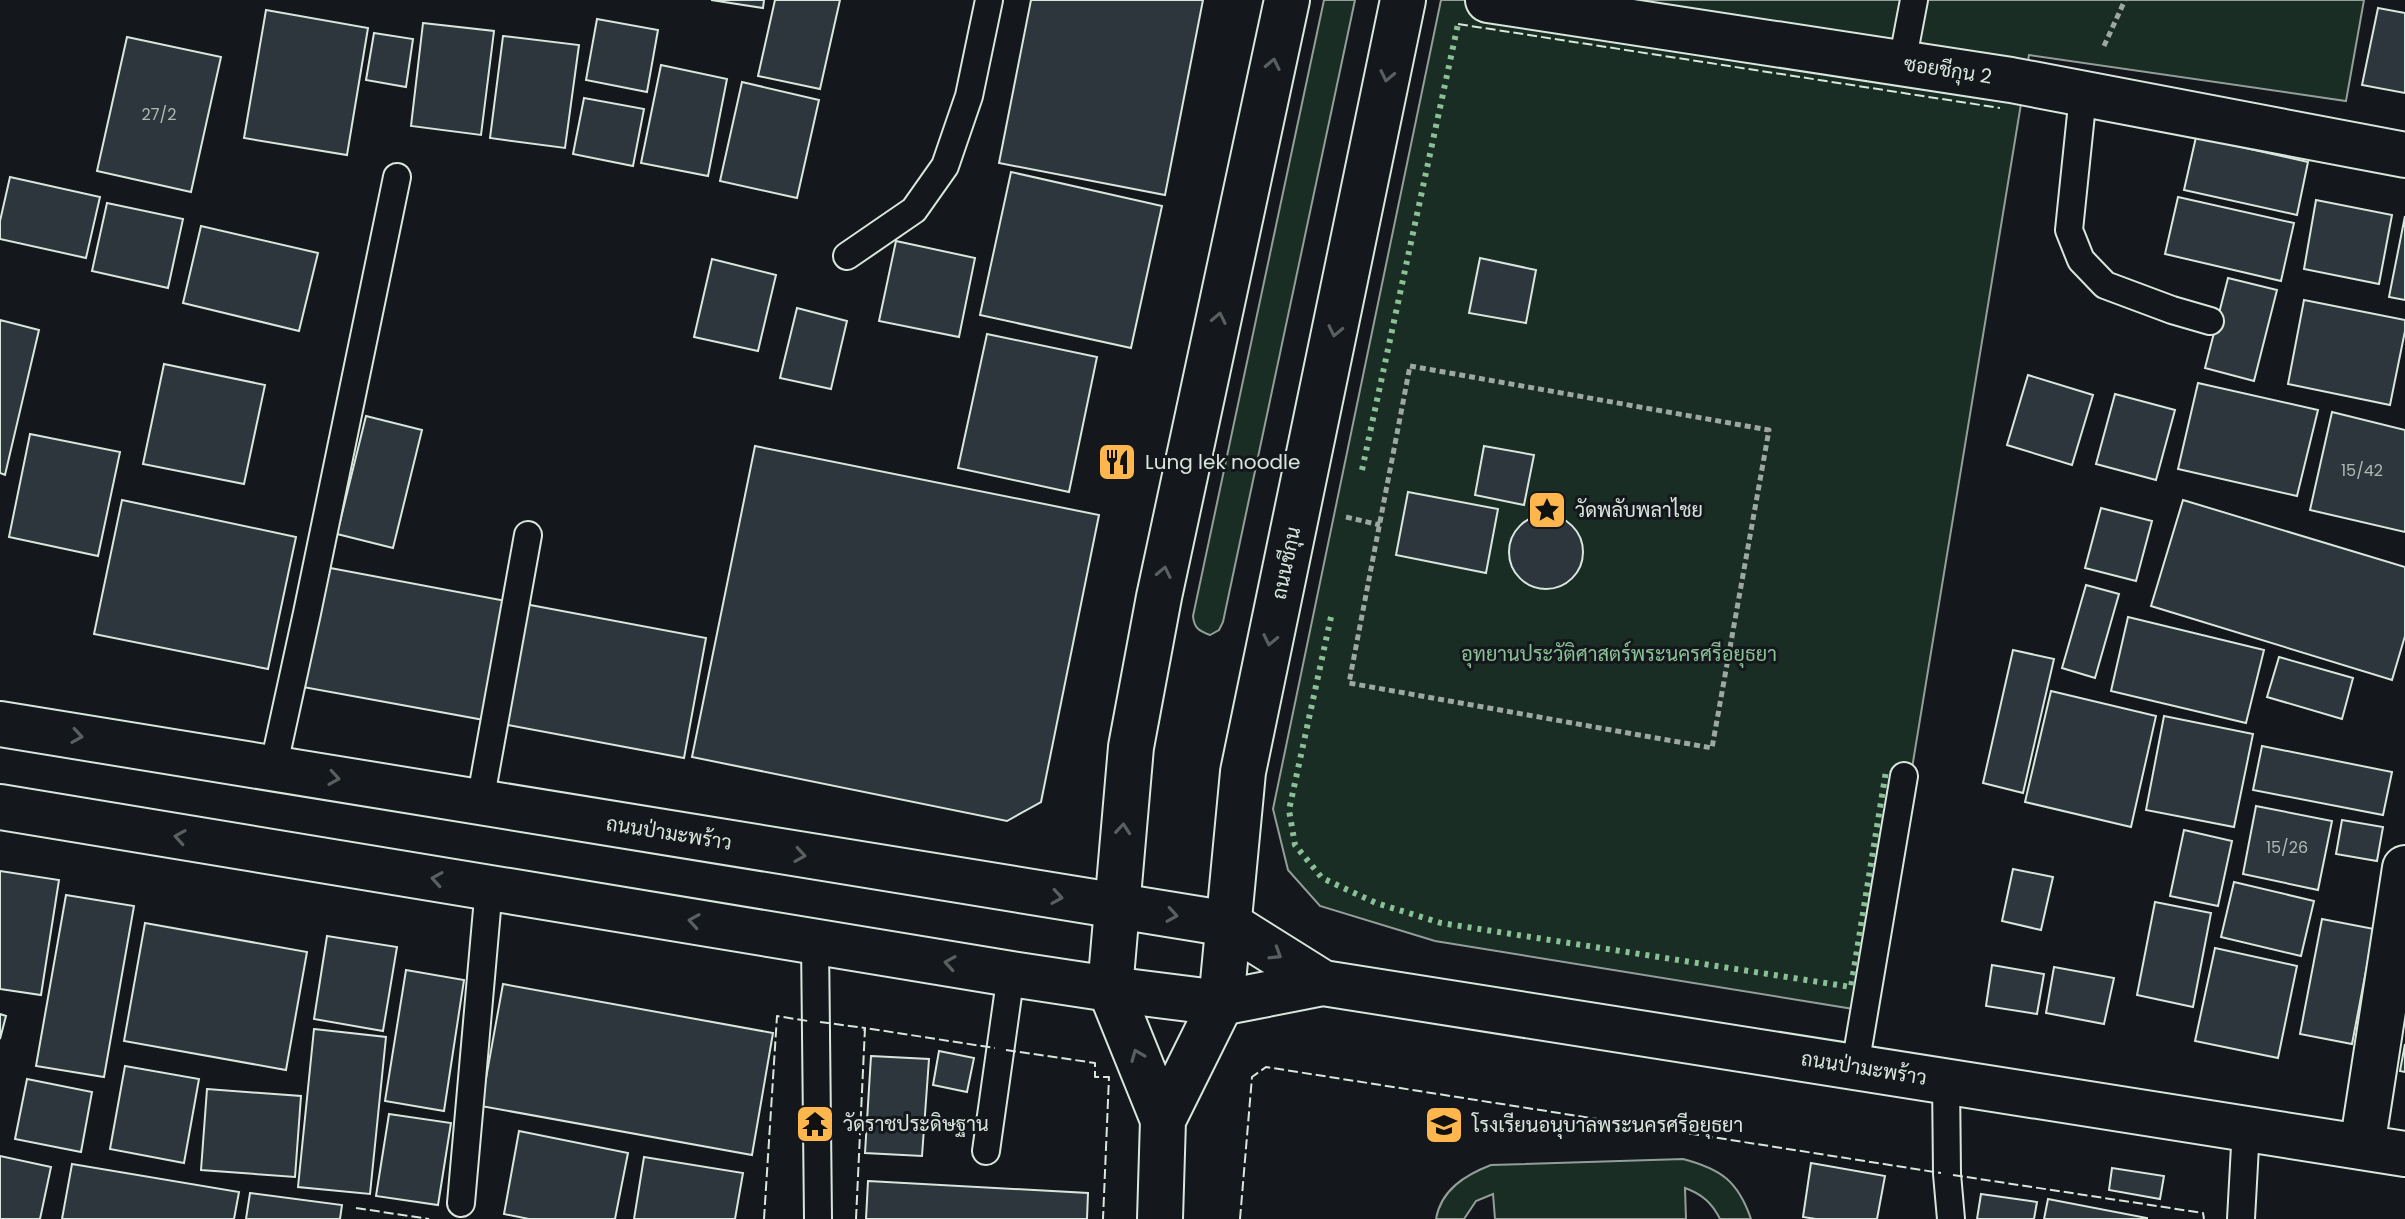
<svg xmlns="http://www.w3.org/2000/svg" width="2405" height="1219" font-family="Poppins,Sarabun,sans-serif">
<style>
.green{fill:#1a2d24;stroke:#939e99;stroke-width:2}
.building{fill:#2c363c;stroke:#d8e6dc;stroke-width:2}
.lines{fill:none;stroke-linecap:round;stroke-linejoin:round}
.service-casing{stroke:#d8e6dc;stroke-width:30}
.minor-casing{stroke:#d8e6dc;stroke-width:48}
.tertiary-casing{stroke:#d8e6dc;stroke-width:48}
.secondary-casing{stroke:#d8e6dc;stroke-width:48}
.path{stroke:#9da8a2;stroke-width:5;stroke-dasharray:6 4;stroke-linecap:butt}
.service{stroke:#14181c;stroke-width:26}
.minor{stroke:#14181c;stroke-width:44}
.tertiary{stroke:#14181c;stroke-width:44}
.secondary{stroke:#14181c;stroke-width:44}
.hedge{stroke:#8ac095;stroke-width:6;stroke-dasharray:4 6;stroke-linecap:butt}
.fence{stroke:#d8e6dc;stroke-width:2;stroke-dasharray:10 4;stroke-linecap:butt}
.oneway{stroke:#59605f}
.labels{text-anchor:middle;stroke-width:6;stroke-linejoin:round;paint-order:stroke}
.number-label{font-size:16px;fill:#adbab4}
.street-label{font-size:20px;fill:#d8e6dc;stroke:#14181c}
.poi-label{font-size:20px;fill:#d8e6dc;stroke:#14181c;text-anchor:start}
.park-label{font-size:20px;fill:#8ac095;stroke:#14181c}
</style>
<rect width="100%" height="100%" fill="#14181c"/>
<path class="green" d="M 1324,0 L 1355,0 L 1223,622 L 1219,630 L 1210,635 C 1199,631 1194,628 1193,616 Z
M 1441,0 L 2364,0 L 2346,101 L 2029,55 L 1872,1012 L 1435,941 L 1320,906 L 1288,870 L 1273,809 Z
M 1683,1159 C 1721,1169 1738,1181 1751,1219 L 1720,1219 C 1712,1203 1702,1194 1685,1188 L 1686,1219 L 1495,1219 L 1493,1194 L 1476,1201 L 1464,1219 L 1436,1219 C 1441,1190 1465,1175 1491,1165 Z"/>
<path class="building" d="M 711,0 L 764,0 L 763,8 Z
M 775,0 L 840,0 L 820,89 L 758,76 Z
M 1031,0 L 1203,0 L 1165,195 L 999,163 Z
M 2378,8 L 2405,13 L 2405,93 L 2362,85 Z
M 266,10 L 368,28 L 347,155 L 244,138 Z
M 597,19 L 658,30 L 647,92 L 586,80 Z
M 423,23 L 494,31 L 481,135 L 411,126 Z
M 374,33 L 413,39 L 406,87 L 366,80 Z
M 503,36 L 579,45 L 565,148 L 490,138 Z
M 127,37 L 221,57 L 191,192 L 97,171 Z
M 661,65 L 727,79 L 708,176 L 641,163 Z
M 742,82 L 819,100 L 797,198 L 720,181 Z
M 584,98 L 644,109 L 633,166 L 573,154 Z
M 2196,137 L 2308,162 L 2297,215 L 2184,190 Z
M 1011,172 L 1162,206 L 1131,348 L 980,315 Z
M 10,177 L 100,197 L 86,258 L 0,239 L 0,221 Z
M 2178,197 L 2294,223 L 2281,281 L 2165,254 Z
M 2316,200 L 2392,215 L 2379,284 L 2304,269 Z
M 107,203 L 183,219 L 168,288 L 92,271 Z
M 2405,216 L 2405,300 L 2389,297 Z
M 201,226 L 318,253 L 299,331 L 183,303 Z
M 896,241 L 975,258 L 959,337 L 879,321 Z
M 1480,258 L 1536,270 L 1526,323 L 1469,313 Z
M 712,259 L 776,275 L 758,351 L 694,337 Z
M 2228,278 L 2277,290 L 2254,381 L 2205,368 Z
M 2304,300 L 2405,320 L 2405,331 L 2390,405 L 2288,384 Z
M 797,308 L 847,321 L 831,389 L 780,378 Z
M 0,320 L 39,330 L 5,475 L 0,473 Z
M 987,334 L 1097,357 L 1069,492 L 958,468 Z
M 164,364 L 265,385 L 244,484 L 143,464 Z
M 2028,375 L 2093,395 L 2072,465 L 2007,445 Z
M 2198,383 L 2318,410 L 2297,496 L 2178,469 Z
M 2115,394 L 2175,410 L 2156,480 L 2096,464 Z
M 2332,412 L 2405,430 L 2405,532 L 2310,510 Z
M 366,416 L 422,430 L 393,548 L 337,534 Z
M 30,434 L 120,452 L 98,556 L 9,537 Z
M 755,446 L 1099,515 L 1041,802 L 1007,821 L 692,757 Z
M 1484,446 L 1534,455 L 1524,505 L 1475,495 Z
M 1408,492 L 1498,509 L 1486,573 L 1396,555 Z
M 122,500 L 296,537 L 268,669 L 94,634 Z
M 2183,500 L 2405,567 L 2405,636 L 2392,680 L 2151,606 Z
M 2101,508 L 2152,521 L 2136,581 L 2085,568 Z
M1509 552a37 37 0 1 1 74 0a37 37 0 1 1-74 0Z
M 325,567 L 506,601 L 484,720 L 303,687 Z
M 2086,585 L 2119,594 L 2095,678 L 2062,668 Z
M 525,604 L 706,638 L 684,758 L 503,724 Z
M 2128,617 L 2264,650 L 2246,723 L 2111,691 Z
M 2013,650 L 2054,659 L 2023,793 L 1983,783 Z
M 2279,657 L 2353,678 L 2342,719 L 2267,697 Z
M 2051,691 L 2156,716 L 2131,827 L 2025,802 Z
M 2164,716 L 2253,734 L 2234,827 L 2146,810 Z
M 2262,746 L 2392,772 L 2383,815 L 2253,790 Z
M 2256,806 L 2332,821 L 2318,890 L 2243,874 Z
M 2342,820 L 2383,827 L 2377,861 L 2336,854 Z
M 2184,830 L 2232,841 L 2218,906 L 2170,896 Z
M 2013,869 L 2053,877 L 2041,930 L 2002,921 Z
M 0,871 L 59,880 L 41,995 L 0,989 Z
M 2234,882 L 2314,901 L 2301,956 L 2221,937 Z
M 66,895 L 134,906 L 104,1077 L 36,1066 Z
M 2155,902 L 2211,913 L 2193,1007 L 2137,995 Z
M 2322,919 L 2374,929 L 2352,1044 L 2300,1034 Z
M 145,923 L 307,952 L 286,1070 L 124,1041 Z
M 327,936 L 397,947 L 383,1031 L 314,1019 Z
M 2215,948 L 2297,966 L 2278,1058 L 2195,1041 Z
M 1992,965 L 2044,974 L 2037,1014 L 1986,1006 Z
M 2054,967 L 2114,978 L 2104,1024 L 2046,1013 Z
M 406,970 L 464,980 L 444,1111 L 385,1101 Z
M 503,984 L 773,1033 L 752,1155 L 481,1106 Z
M 0,1014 L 6,1016 L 0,1039 Z
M 314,1029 L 386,1037 L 370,1194 L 298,1187 Z
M 2405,1044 L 2405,1072 L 2400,1071 Z
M 939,1051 L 974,1058 L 967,1092 L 933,1085 Z
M 871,1056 L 929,1059 L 922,1156 L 865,1153 Z
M 125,1066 L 199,1079 L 184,1163 L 110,1149 Z
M 27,1079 L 92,1092 L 81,1152 L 15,1139 Z
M 207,1089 L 301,1096 L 295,1177 L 201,1170 Z
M 389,1114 L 451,1123 L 438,1205 L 376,1196 Z
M 519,1131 L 628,1153 L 615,1219 L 529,1219 L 504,1214 Z
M 0,1156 L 51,1167 L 40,1219 L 0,1219 Z
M 644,1157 L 743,1173 L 735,1219 L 634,1219 Z
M 1811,1163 L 1885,1176 L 1877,1219 L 1816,1219 L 1803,1217 Z
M 72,1164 L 239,1192 L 234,1219 L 62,1219 Z
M 2112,1168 L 2164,1176 L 2160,1199 L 2109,1190 Z
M 868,1181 L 1088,1193 L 1087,1219 L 866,1219 Z
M 250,1193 L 342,1205 L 340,1219 L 246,1219 Z
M 1981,1194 L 2037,1202 L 2034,1219 L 1977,1219 Z
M 2048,1199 L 2147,1218 L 2147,1219 L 2044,1219 Z"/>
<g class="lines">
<defs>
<path id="service" d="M 1902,63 L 1914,0
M 2083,95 L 2069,230 L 2081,260 L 2105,285 L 2172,310 L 2210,321
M 847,256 L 914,210 L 945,166 L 969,96 L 989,0
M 273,769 L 307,613 L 397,177
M 480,802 L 528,535
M 815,941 L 818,1219
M 1855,1066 L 1904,776
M 1946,1080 L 1947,1174 L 1951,1219
M 986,1151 L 1011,974
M 461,1203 L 489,887
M 2241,1219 L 2246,1128"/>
<path id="minor" d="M 1488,0 L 2011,80 L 2405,155
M 1229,924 L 1323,983
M 1221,1003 L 1323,983 L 2405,1154
M 2362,1147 L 2405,868"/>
<path id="tertiary" d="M 0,724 L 1229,924
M 0,807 L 1011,974 L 1110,989 L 1221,1003"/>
<path id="secondary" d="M 1163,1120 L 1221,1003 L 1243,772 L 1403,0
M 1160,1219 L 1163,1120 L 1110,989 L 1131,747 L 1159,597 L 1287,0"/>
</defs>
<use href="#service" class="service-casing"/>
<use href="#minor" class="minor-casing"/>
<use href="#tertiary" class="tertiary-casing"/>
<use href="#secondary" class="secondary-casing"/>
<path class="path" d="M 2104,46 L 2125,0
M 1410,366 L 1769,430 L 1712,748 L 1349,683 Z
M 1346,517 L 1380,525"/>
<use href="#service" class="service"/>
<use href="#minor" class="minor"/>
<use href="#tertiary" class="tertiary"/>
<use href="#secondary" class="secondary"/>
<path class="hedge" d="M 1362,470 L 1458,24
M 1331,617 L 1289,810 L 1295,845 L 1322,878 L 1376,903 L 1441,923 L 1851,987 L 1886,771"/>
<path class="fence" d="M 1458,24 L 2000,108
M 820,1022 L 865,1028 L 864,1031
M 1006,1050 L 1095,1063 L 1095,1077 L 1109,1077 L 1103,1219
M 1953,1175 L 2203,1213 L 2204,1219
M 356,1208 L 429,1219
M 764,1219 L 777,1016 L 808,1021
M 856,1219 L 865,1028 L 995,1048
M 1240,1219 L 1252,1077 L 1266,1067 L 1941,1173"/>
</g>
<defs><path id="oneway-chevron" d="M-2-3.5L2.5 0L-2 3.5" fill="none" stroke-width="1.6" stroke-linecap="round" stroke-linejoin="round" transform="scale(2)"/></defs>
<g class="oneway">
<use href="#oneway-chevron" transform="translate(1273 64) rotate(-78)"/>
<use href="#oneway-chevron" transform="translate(1387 76) rotate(102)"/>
<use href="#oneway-chevron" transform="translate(1219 318) rotate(-78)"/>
<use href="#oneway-chevron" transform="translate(1335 331) rotate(102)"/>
<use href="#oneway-chevron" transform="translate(1164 572) rotate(-78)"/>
<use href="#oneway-chevron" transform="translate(1270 640) rotate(102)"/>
<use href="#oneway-chevron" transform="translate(77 736) rotate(9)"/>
<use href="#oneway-chevron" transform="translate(334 778) rotate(9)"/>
<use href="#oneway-chevron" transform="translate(1123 829) rotate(-85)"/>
<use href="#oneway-chevron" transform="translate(180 837) rotate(-171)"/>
<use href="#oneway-chevron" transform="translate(800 855) rotate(9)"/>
<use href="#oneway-chevron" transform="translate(437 879) rotate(-171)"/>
<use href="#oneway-chevron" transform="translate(1057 897) rotate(9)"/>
<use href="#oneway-chevron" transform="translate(1172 915) rotate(9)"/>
<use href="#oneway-chevron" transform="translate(694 921) rotate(-171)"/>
<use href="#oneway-chevron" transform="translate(1276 954) rotate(32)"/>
<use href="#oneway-chevron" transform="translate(950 963) rotate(-171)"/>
<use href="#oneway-chevron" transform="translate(1137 1055) rotate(-112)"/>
</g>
<defs>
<symbol id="restaurant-square" viewBox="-11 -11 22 22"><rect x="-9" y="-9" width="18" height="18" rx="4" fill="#ffb74d" stroke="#14181c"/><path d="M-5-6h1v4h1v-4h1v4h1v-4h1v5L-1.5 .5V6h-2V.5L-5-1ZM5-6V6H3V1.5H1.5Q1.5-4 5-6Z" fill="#111"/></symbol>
<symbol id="sight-square" viewBox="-11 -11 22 22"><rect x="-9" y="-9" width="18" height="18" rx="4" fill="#ffb74d" stroke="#14181c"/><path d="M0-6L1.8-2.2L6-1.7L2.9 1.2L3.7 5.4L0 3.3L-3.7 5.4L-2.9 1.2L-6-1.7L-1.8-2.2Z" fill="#111"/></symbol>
<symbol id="temple-square" viewBox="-11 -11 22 22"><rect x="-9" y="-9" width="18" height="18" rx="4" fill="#ffb74d" stroke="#14181c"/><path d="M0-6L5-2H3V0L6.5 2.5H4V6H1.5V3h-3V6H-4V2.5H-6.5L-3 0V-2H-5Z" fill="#111"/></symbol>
<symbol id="school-square" viewBox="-11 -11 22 22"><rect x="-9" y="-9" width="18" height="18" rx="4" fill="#ffb74d" stroke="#14181c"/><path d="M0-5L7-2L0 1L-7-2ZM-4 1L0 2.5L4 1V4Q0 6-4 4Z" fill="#111"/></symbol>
</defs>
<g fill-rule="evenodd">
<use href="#restaurant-square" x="1095" y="440" width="44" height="44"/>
<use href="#sight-square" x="1525" y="488" width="44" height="44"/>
<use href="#temple-square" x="793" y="1102" width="44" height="44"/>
<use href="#school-square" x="1422" y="1103" width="44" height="44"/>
</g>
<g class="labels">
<g class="number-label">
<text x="159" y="120">27/2</text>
<text x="2362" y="476">15/42</text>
<text x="2287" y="853">15/26</text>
</g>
<g class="street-label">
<text transform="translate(1948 70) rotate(9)" y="7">ซอยชีกุน 2</text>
<text transform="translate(1286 563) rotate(-78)" y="7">ถนนชีกุน</text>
<text transform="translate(669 833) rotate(9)" y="7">ถนนป่ามะพร้าว</text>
<text transform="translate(1864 1068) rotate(9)" y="7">ถนนป่ามะพร้าว</text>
</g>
<g class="poi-label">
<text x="1145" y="469">Lung lek noodle</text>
<text x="1575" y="517">วัดพลับพลาไชย</text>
<text x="843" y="1131">วัดราชประดิษฐาน</text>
<text x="1472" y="1132">โรงเรียนอนุบาลพระนครศรีอยุธยา</text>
</g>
<g class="park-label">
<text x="1619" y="661">อุทยานประวัติศาสตร์พระนครศรีอยุธยา</text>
</g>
</g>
</svg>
